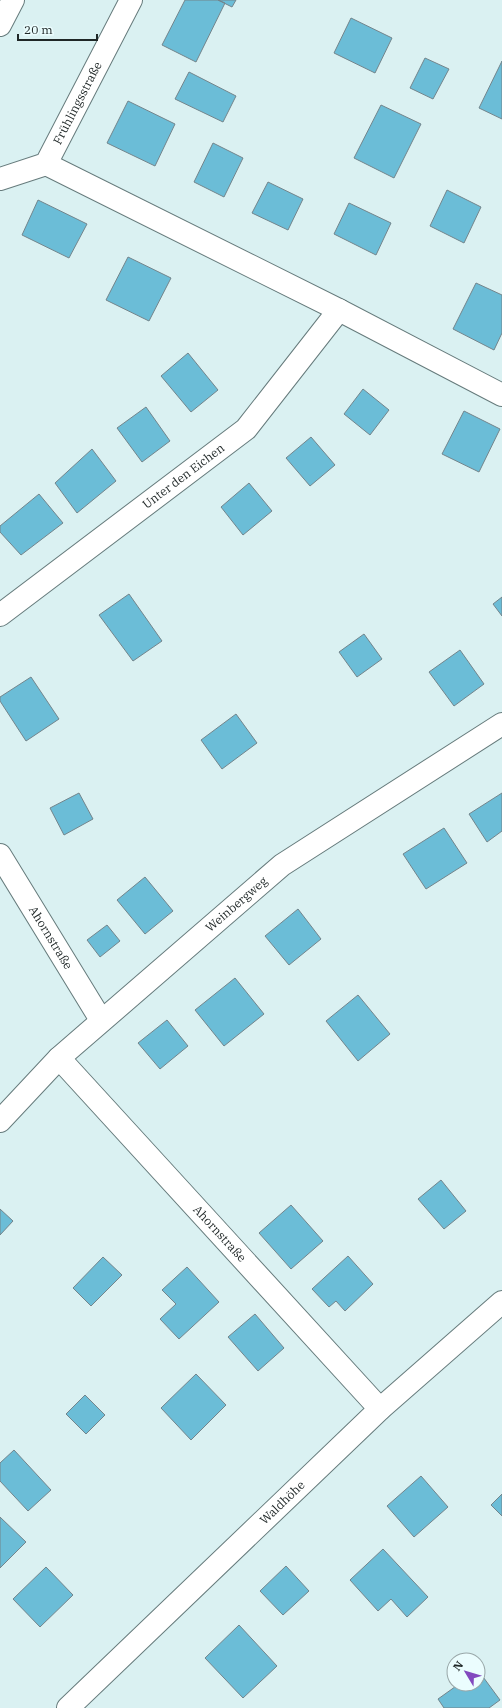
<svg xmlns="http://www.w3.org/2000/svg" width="502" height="1708" font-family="'IBM Plex Serif',serif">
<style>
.building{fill:#6bbdd7;stroke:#73858c}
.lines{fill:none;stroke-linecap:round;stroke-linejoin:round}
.minor-casing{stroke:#667b7c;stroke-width:24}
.minor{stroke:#fff;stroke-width:22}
.labels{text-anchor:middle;stroke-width:3;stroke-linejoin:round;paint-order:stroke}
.street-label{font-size:12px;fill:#1f2727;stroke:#ebfdfe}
</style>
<rect width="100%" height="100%" fill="#daf1f2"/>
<path class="building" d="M 185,0 L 218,0 L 225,3 L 196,62 L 162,45 Z
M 218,0 L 236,0 L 232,7 Z
M 351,18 L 392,38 L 375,73 L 334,53 Z
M 425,58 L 449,69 L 433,99 L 410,88 Z
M 502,61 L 502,119 L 479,108 Z
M 189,72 L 236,96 L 223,122 L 175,99 Z
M 128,101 L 175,124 L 155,166 L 107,143 Z
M 381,105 L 421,124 L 394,178 L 354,158 Z
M 213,143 L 243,158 L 224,197 L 194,182 Z
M 268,182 L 303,199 L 288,230 L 252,213 Z
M 447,190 L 481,207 L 464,243 L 430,226 Z
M 38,200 L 87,224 L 69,258 L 22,235 Z
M 349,203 L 391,223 L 376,255 L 334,234 Z
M 128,257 L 171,278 L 149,321 L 106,300 Z
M 476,283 L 502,295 L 502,333 L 494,350 L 453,329 Z
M 188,353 L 218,390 L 191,412 L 161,376 Z
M 363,389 L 389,410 L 370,435 L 344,414 Z
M 146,407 L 170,441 L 142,462 L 117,428 Z
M 464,411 L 500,429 L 479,472 L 442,454 Z
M 311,437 L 335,465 L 310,486 L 286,458 Z
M 92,449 L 116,481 L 77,513 L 55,483 Z
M 249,483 L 272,511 L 243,535 L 221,507 Z
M 39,494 L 63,523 L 21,555 L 0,532 L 0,526 Z
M 129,594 L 162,641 L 133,661 L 99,615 Z
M 502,597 L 502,616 L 493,604 Z
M 364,634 L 382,659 L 357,677 L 339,652 Z
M 460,650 L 484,684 L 454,706 L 429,672 Z
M 31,677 L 59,719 L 26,741 L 0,701 L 0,697 Z
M 236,714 L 257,743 L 222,769 L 201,740 Z
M 79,793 L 93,819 L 64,835 L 50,808 Z
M 502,793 L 502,831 L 487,842 L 469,814 Z
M 444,828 L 467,863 L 426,889 L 403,854 Z
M 145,877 L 173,911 L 145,934 L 117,900 Z
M 298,909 L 321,939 L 289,965 L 265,936 Z
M 107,925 L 120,941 L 100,957 L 87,940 Z
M 235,978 L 264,1014 L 224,1046 L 195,1010 Z
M 358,995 L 390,1034 L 358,1061 L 326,1021 Z
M 167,1020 L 188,1046 L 160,1069 L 138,1043 Z
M 441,1180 L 466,1211 L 444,1229 L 418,1199 Z
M 291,1205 L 323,1241 L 291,1269 L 259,1233 Z
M 0,1209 L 13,1221 L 0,1235 Z
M 348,1256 L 373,1284 L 345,1311 L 336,1301 L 329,1307 L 312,1289 Z
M 103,1257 L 122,1275 L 91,1306 L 73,1288 Z
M 187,1267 L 219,1302 L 179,1339 L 160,1319 L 176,1304 L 162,1290 Z
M 255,1314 L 284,1348 L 258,1371 L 228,1337 Z
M 196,1374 L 226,1405 L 191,1440 L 161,1408 Z
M 85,1395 L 105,1415 L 86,1434 L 66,1414 Z
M 14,1450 L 51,1490 L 28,1511 L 0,1481 L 0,1463 Z
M 421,1476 L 448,1507 L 414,1537 L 387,1506 Z
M 502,1494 L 502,1516 L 491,1505 Z
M 0,1517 L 26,1542 L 0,1568 Z
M 383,1549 L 428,1597 L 407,1617 L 391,1599 L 378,1611 L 350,1580 Z
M 286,1566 L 309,1591 L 283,1615 L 260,1591 Z
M 46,1567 L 73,1595 L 40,1627 L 13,1599 Z
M 239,1625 L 277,1666 L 243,1698 L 205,1658 Z
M 478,1670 L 500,1700 L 489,1708 L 444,1708 L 438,1699 L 459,1684 L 478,1684 Z"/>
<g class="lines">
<defs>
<g id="minor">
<path d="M 0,25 L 13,0"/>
<path d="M 46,164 L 339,310 L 502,395"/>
<path id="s1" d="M 0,179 L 46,164 L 131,0"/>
<path id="s2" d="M 0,615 L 246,429 L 339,310"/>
<path id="s3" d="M 0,855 L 101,1020"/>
<path id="s4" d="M 59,1058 L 380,1409"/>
<path id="s5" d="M 0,1121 L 59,1058 L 282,865 L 502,724"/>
<path id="s6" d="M 68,1708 L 380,1409 L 502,1302"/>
</g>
</defs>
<use href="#minor" class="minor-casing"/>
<use href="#minor" class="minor"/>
</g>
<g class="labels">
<g class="street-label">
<text dy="4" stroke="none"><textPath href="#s1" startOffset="117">Frühlingsstraße</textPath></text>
<text dy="4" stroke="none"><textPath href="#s2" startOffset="230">Unter den Eichen</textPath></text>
<text dy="4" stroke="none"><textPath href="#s5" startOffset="321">Weinbergweg</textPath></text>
<text dy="4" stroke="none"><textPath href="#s3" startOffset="97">Ahornstraße</textPath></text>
<text dy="4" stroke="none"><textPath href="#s4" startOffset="238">Ahornstraße</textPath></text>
<text dy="4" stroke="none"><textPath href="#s6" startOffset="297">Waldhöhe</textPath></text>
</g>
</g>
<g transform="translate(466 1672) rotate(308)"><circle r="19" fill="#ebfdfe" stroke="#99a7a8"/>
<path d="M0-3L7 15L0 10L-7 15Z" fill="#8249bf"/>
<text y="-6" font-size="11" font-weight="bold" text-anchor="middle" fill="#1f2727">N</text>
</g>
<path d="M18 34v6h79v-6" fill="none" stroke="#1f2727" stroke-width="2"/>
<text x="24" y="34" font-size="12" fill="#1f2727" stroke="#ebfdfe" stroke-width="3" paint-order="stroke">20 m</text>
</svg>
